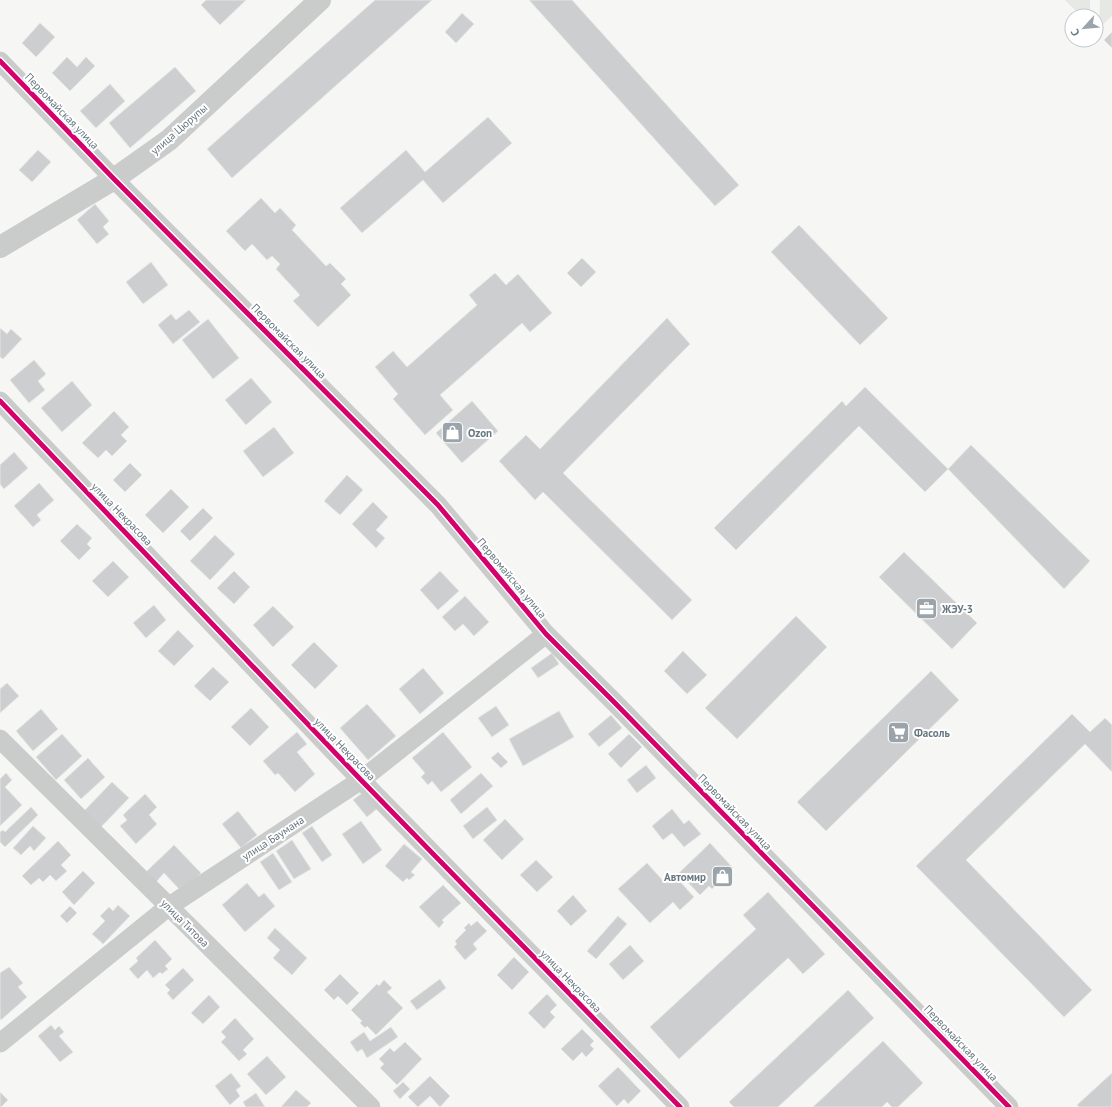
<svg xmlns="http://www.w3.org/2000/svg" width="1112" height="1107" font-family="'PT Sans',sans-serif">
<style>
.green{fill:#e6e8e3}
.building{fill:#cdcecf;stroke:#e5e5e4}
.lines{fill:none;stroke-linecap:round;stroke-linejoin:round}
.minor{stroke:#cacccc;stroke-width:19}
.tertiary{stroke:#cacccc;stroke-width:22}
.cycleway-casing{stroke:#fff;stroke-width:8}
.cycleway{stroke:#d6006c;stroke-width:5}
.labels{text-anchor:middle;stroke-width:4;stroke-linejoin:round;paint-order:stroke}
.street-label{font-size:11px;fill:#687882;stroke:#fff}
.poi-label{font-size:11px;font-weight:bold;fill:#687882;stroke:#fff;text-anchor:start}
</style>
<rect width="100%" height="100%" fill="#f6f6f5"/>
<path class="green" d="M 1065,0 L 1090,0 L 1090,16 L 1081,16 Z
M 1100,0 L 1112,0 L 1112,16 L 1099,28 Z"/>
<path class="building" d="M 206,0 L 246,0 L 220,25 L 201,5 Z
M 375,0 L 432,0 L 232,178 L 207,149 Z
M 529,0 L 572,0 L 739,185 L 715,206 Z
M 462,13 L 474,24 L 456,43 L 445,32 Z
M 40,23 L 55,37 L 36,57 L 22,43 Z
M 1112,32 L 1112,48 L 1104,40 Z
M 67,57 L 77,67 L 86,57 L 95,66 L 70,91 L 52,73 Z
M 175,67 L 196,91 L 130,148 L 109,123 Z
M 110,84 L 125,101 L 96,128 L 80,111 Z
M 488,117 L 512,143 L 443,203 L 423,180 L 362,233 L 340,208 L 406,150 L 425,172 Z
M 38,150 L 51,162 L 32,182 L 19,170 Z
M 261,198 L 275,213 L 280,208 L 296,225 L 292,230 L 326,266 L 330,263 L 346,279 L 341,284 L 351,295 L 318,327 L 293,301 L 300,295 L 276,269 L 280,264 L 272,256 L 267,260 L 252,244 L 245,251 L 226,231 Z
M 95,204 L 109,221 L 103,227 L 109,234 L 97,244 L 77,220 Z
M 799,225 L 888,318 L 860,345 L 771,252 Z
M 582,258 L 596,272 L 581,287 L 567,273 Z
M 151,262 L 168,285 L 143,304 L 126,282 Z
M 495,273 L 506,285 L 518,274 L 552,313 L 530,332 L 522,323 L 440,395 L 453,410 L 425,435 L 393,399 L 398,394 L 375,367 L 393,351 L 407,367 L 477,305 L 469,295 Z
M 189,310 L 200,322 L 173,344 L 158,325 L 171,314 L 176,320 Z
M 667,318 L 690,344 L 563,473 L 692,600 L 672,620 L 543,492 L 535,500 L 499,461 L 526,435 L 540,449 Z
M 208,319 L 239,358 L 213,379 L 182,340 Z
M 0,328 L 7,334 L 11,329 L 22,339 L 3,359 L 0,357 Z
M 34,360 L 46,374 L 38,381 L 45,390 L 29,403 L 10,380 Z
M 251,378 L 272,402 L 246,425 L 225,400 Z
M 72,381 L 92,405 L 62,432 L 41,408 Z
M 865,387 L 948,469 L 925,492 L 859,426 L 736,550 L 714,528 L 842,401 L 846,406 Z
M 472,401 L 498,431 L 462,463 L 436,433 Z
M 114,411 L 129,427 L 121,435 L 127,441 L 112,456 L 106,450 L 98,458 L 82,443 Z
M 274,427 L 294,453 L 263,477 L 243,451 Z
M 971,445 L 1090,561 L 1064,589 L 948,469 Z
M 14,452 L 28,468 L 4,489 L 0,484 L 0,465 Z
M 130,463 L 142,475 L 125,492 L 113,480 Z
M 347,475 L 363,490 L 340,515 L 324,501 Z
M 39,483 L 54,500 L 37,515 L 41,520 L 33,527 L 14,506 Z
M 171,489 L 189,507 L 163,533 L 145,515 Z
M 373,502 L 388,517 L 376,530 L 385,538 L 376,548 L 352,524 Z
M 203,508 L 213,518 L 190,541 L 180,531 Z
M 77,524 L 92,538 L 87,544 L 91,548 L 79,560 L 60,541 Z
M 215,535 L 235,554 L 210,580 L 190,561 Z
M 904,552 L 977,623 L 952,649 L 879,577 Z
M 113,561 L 129,577 L 108,597 L 92,581 Z
M 234,571 L 250,587 L 234,604 L 217,588 Z
M 440,571 L 459,591 L 438,610 L 420,590 Z
M 465,596 L 489,622 L 474,636 L 463,624 L 455,631 L 442,617 Z
M 154,605 L 166,620 L 146,638 L 133,623 Z
M 273,606 L 294,627 L 273,647 L 253,625 Z
M 796,616 L 827,647 L 737,739 L 705,708 Z
M 178,630 L 194,646 L 174,666 L 158,651 Z
M 314,642 L 338,666 L 315,689 L 291,665 Z
M 683,651 L 707,675 L 687,694 L 664,671 Z
M 552,653 L 559,664 L 538,678 L 531,668 Z
M 213,667 L 229,682 L 210,701 L 194,686 Z
M 423,668 L 444,693 L 420,714 L 399,689 Z
M 931,671 L 959,700 L 826,831 L 797,802 Z
M 7,683 L 19,696 L 0,713 L 0,689 Z
M 367,704 L 396,736 L 368,760 L 340,728 Z
M 496,706 L 509,725 L 492,737 L 478,718 Z
M 251,708 L 269,727 L 250,746 L 231,727 Z
M 41,709 L 58,729 L 33,751 L 16,731 Z
M 559,711 L 574,737 L 523,766 L 509,739 Z
M 1072,714 L 1090,732 L 1105,718 L 1112,725 L 1112,772 L 1085,744 L 966,860 L 1092,990 L 1064,1017 L 916,866 Z
M 611,715 L 622,728 L 599,747 L 588,734 Z
M 297,732 L 307,744 L 297,752 L 315,774 L 295,792 L 278,773 L 275,775 L 263,761 Z
M 443,732 L 472,767 L 441,792 L 432,781 L 428,785 L 421,777 L 425,773 L 412,758 Z
M 62,734 L 82,756 L 56,780 L 36,757 Z
M 629,734 L 642,747 L 621,768 L 608,754 Z
M 498,752 L 508,762 L 501,768 L 491,758 Z
M 88,758 L 105,777 L 81,799 L 64,780 Z
M 646,765 L 656,778 L 637,793 L 627,780 Z
M 6,773 L 12,780 L 5,787 L 22,805 L 0,826 L 0,779 Z
M 481,773 L 493,786 L 461,814 L 450,800 Z
M 112,782 L 129,798 L 100,828 L 83,812 Z
M 366,790 L 379,807 L 367,817 L 353,800 Z
M 145,794 L 157,807 L 149,815 L 157,824 L 136,844 L 120,826 L 127,820 L 123,815 Z
M 31,807 L 38,815 L 5,847 L 0,842 L 0,832 L 3,830 L 5,832 Z
M 487,807 L 497,820 L 473,839 L 463,826 Z
M 672,809 L 684,824 L 689,820 L 701,834 L 684,847 L 672,833 L 663,840 L 652,826 Z
M 238,811 L 257,835 L 241,848 L 222,824 Z
M 505,819 L 524,839 L 502,860 L 483,840 Z
M 361,821 L 382,850 L 363,864 L 342,834 Z
M 33,826 L 46,838 L 34,851 L 30,846 L 21,855 L 13,848 Z
M 312,826 L 332,855 L 322,862 L 302,833 Z
M 292,840 L 311,869 L 294,879 L 276,851 Z
M 58,841 L 71,855 L 61,865 L 67,871 L 56,881 L 50,875 L 43,882 L 39,878 L 31,885 L 22,876 Z
M 710,843 L 733,868 L 712,889 L 709,886 L 700,895 L 679,873 Z
M 404,844 L 422,859 L 411,872 L 415,875 L 409,880 L 407,878 L 403,882 L 385,866 Z
M 174,845 L 201,873 L 182,892 L 164,873 L 156,882 L 146,872 Z
M 273,853 L 292,882 L 279,890 L 260,862 Z
M 536,860 L 553,877 L 537,892 L 520,875 Z
M 647,863 L 665,883 L 674,875 L 694,897 L 680,910 L 673,902 L 650,923 L 618,889 Z
M 83,871 L 95,883 L 74,905 L 62,892 Z
M 247,883 L 259,897 L 264,893 L 275,906 L 245,932 L 222,905 Z
M 443,885 L 461,903 L 442,920 L 444,922 L 439,928 L 419,907 Z
M 768,892 L 825,954 L 803,974 L 788,958 L 679,1059 L 650,1027 L 756,929 L 743,915 Z
M 573,895 L 587,911 L 571,926 L 557,911 Z
M 118,905 L 130,916 L 103,944 L 92,934 L 105,921 L 100,916 L 109,907 L 113,911 Z
M 70,906 L 77,913 L 67,923 L 60,916 Z
M 618,916 L 627,924 L 596,959 L 587,951 Z
M 477,921 L 487,931 L 473,944 L 477,949 L 465,960 L 454,947 L 457,944 L 455,941 L 466,930 L 464,928 L 469,923 L 471,926 Z
M 275,928 L 307,958 L 292,975 L 273,958 L 280,950 L 267,938 Z
M 155,940 L 172,959 L 165,966 L 168,969 L 162,974 L 160,972 L 153,978 L 147,970 L 138,979 L 129,969 L 138,961 L 136,958 Z
M 630,945 L 644,961 L 623,980 L 609,964 Z
M 514,957 L 529,972 L 512,990 L 497,975 Z
M 9,967 L 23,983 L 18,987 L 27,997 L 1,1020 L 0,1018 L 0,973 Z
M 183,968 L 194,980 L 173,1000 L 167,993 L 170,990 L 165,985 Z
M 340,974 L 359,993 L 347,1005 L 338,996 L 334,1000 L 324,990 Z
M 440,979 L 446,988 L 417,1010 L 410,1001 Z
M 384,980 L 392,988 L 387,992 L 403,1008 L 376,1035 L 367,1026 L 365,1028 L 360,1023 L 362,1021 L 351,1010 L 377,984 L 379,986 Z
M 848,990 L 874,1018 L 778,1107 L 734,1107 L 729,1102 Z
M 547,994 L 557,1005 L 550,1012 L 555,1017 L 544,1029 L 528,1013 Z
M 209,995 L 220,1007 L 203,1024 L 191,1013 Z
M 235,1018 L 254,1039 L 243,1050 L 247,1054 L 239,1061 L 221,1042 L 226,1037 L 221,1032 Z
M 51,1025 L 55,1030 L 59,1026 L 64,1032 L 59,1036 L 73,1052 L 60,1062 L 38,1036 Z
M 391,1027 L 398,1037 L 367,1058 L 362,1049 L 357,1052 L 350,1042 L 364,1032 L 370,1041 Z
M 582,1029 L 594,1041 L 590,1045 L 594,1049 L 586,1057 L 582,1052 L 573,1061 L 561,1049 Z
M 883,1041 L 923,1083 L 898,1107 L 892,1107 L 887,1102 L 882,1107 L 813,1107 Z
M 405,1042 L 422,1059 L 397,1085 L 380,1068 L 384,1064 L 379,1059 L 390,1048 L 394,1052 Z
M 267,1056 L 286,1077 L 266,1095 L 247,1074 Z
M 618,1067 L 641,1091 L 628,1104 L 624,1099 L 617,1106 L 598,1086 Z
M 231,1073 L 241,1086 L 236,1090 L 240,1096 L 230,1105 L 215,1086 Z
M 1112,1073 L 1112,1107 L 1079,1107 L 1077,1105 Z
M 430,1076 L 450,1096 L 440,1107 L 430,1096 L 418,1107 L 408,1097 Z
M 403,1082 L 410,1089 L 400,1099 L 393,1091 Z
M 296,1090 L 311,1103 L 307,1107 L 281,1107 Z
M 0,1092 L 8,1100 L 1,1107 L 0,1107 Z
M 256,1093 L 265,1107 L 246,1107 L 243,1102 Z"/>
<g class="lines">
<path class="minor" d="M 0,61 L 114,179 L 438,505 L 546,634 L 615,703 L 1009,1107
M 0,401 L 361,780 L 680,1107
M 0,739 L 371,1107
M 0,1043 L 168,907 L 361,780 L 546,634"/>
<path class="tertiary" d="M 0,247 L 114,179 L 169,140 L 320,0"/>
<defs>
<path id="cycleway" d="M 0,61 L 114,179 L 438,505 L 546,634 L 615,703 L 1009,1107
M 0,401 L 361,780 L 680,1107"/>
</defs>
<use href="#cycleway" class="cycleway-casing"/>
<use href="#cycleway" class="cycleway"/>
</g>
<defs>
<symbol id="shop-square" viewBox="-11 -11 22 22"><rect x="-9" y="-9" width="18" height="18" rx="4" fill="#9aa4aa" stroke="#fff"/><path d="M-5-2.5h2.3a2.7 3.5 0 0 1 5.4 0H5L5.5 6h-11ZM-1.5-2.5h3a1.5 2.3 0 0 0-3 0Z" fill="#fff"/></symbol>
<symbol id="office-square" viewBox="-11 -11 22 22"><rect x="-9" y="-9" width="18" height="18" rx="4" fill="#9aa4aa" stroke="#fff"/><path d="M-6-3h4V-5.5h4V-3h4V5H-6ZM-1-4.5V-3h2v-1.5ZM-6 0V1H6V0Z" fill="#fff"/></symbol>
<symbol id="supermarket-square" viewBox="-11 -11 22 22"><rect x="-9" y="-9" width="18" height="18" rx="4" fill="#9aa4aa" stroke="#fff"/><path d="M-6-5.5h2.5l.6 2H6L4.5 2H-2.5L-4.4-4H-6ZM-1.5 3.2a1.3 1.3 0 1 0 .1 0ZM3 3.2a1.3 1.3 0 1 0 .1 0Z" fill="#fff"/></symbol>
</defs>
<g fill-rule="evenodd">
<use href="#shop-square" x="440" y="420" width="25" height="25"/>
<use href="#office-square" x="914" y="596" width="25" height="25"/>
<use href="#supermarket-square" x="886" y="720" width="25" height="25"/>
<use href="#shop-square" x="710" y="864" width="25" height="25"/>
</g>
<g class="labels">
<g class="street-label">
<text transform="translate(62 111) rotate(46)" y="4">Первомайская улица</text>
<text transform="translate(179 129) rotate(-41)" y="4">улица Цюрупы</text>
<text transform="translate(289 341) rotate(45)" y="4">Первомайская улица</text>
<text transform="translate(122 514) rotate(46)" y="4">улица Некрасова</text>
<text transform="translate(512 578) rotate(50)" y="4">Первомайская улица</text>
<text transform="translate(345 749) rotate(46)" y="4">улица Некрасова</text>
<text transform="translate(735 812) rotate(46)" y="4">Первомайская улица</text>
<text transform="translate(273 838) rotate(-33)" y="4">улица Баумана</text>
<text transform="translate(185 923) rotate(45)" y="4">улица Титова</text>
<text transform="translate(571 981) rotate(46)" y="4">улица Некрасова</text>
<text transform="translate(961 1043) rotate(46)" y="4">Первомайская улица</text>
</g>
<g class="poi-label">
<text x="468" y="437">Ozon</text>
<text x="942" y="613">ЖЭУ-3</text>
<text x="914" y="737">Фасоль</text>
<text x="706" y="881" text-anchor="end">Автомир</text>
</g>
</g>
<g transform="translate(1084 28) rotate(243)"><circle r="19" fill="#ffffff" stroke="#c3c9cd"/>
<path d="M0-3L7 15L0 10L-7 15Z" fill="#9aa4aa"/>
<text y="-6" font-size="11" font-weight="bold" text-anchor="middle" fill="#687882">С</text>
</g>
</svg>
